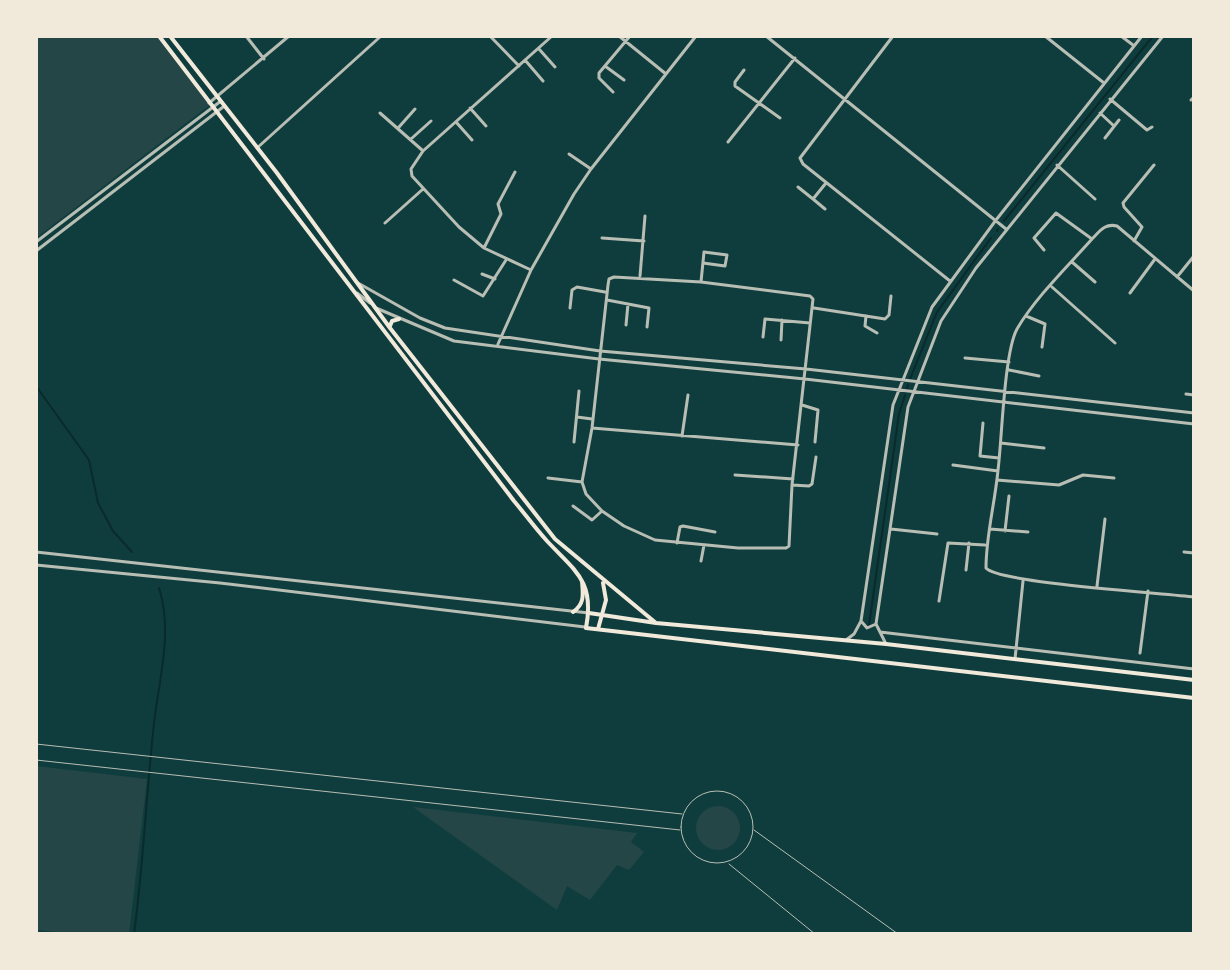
<svg xmlns="http://www.w3.org/2000/svg" width="1230" height="970" font-family="'Golos Text',sans-serif">
<style>
.green{fill:#244646}
.lines{fill:none;stroke-linecap:round;stroke-linejoin:round}
.stream{stroke:#0a2a2b;stroke-width:2}
.service{stroke:#b8beb3;stroke-width:1}
.minor{stroke:#b8beb3;stroke-width:3}
.tertiary{stroke:#b8beb3;stroke-width:3}
.primary{stroke:#f1e9da;stroke-width:4}
</style>
<rect width="100%" height="100%" fill="#0f3d3e"/>
<path class="green" d="M 36,36 L 158,36 L 211,104 L 36,238 Z
M 36,766 L 147,779 L 129,934 L 80,934 L 36,930 Z
M696 828a22 22 0 1 1 44 0a22 22 0 1 1-44 0Z
M 413,807 L 637,833 L 631,842 L 644,852 L 629,870 L 617,865 L 590,900 L 567,886 L 557,910 Z"/>
<g class="lines">
<path class="stream" d="M 1004,221 L 1153,36
M 997,231 L 998,229
M 910,379 L 937,312 L 991,238
M 36,386 L 89,460 L 98,503 L 113,531 L 132,552
M 907,389 L 908,385
M 869,625 L 899,414 L 905,395
M 134,934 C 143,867 146,800 153,733 C 157,685 174,635 159,588"/>
<path class="service" d="M 36,744 L 682,814
M 36,760 L 680,830
M681 827a36 36 0 1 1 72 0a36 36 0 1 1-72 0Z
M 754,830 L 898,934
M 729,864 L 815,934"/>
<path class="minor" d="M 246,36 L 264,59
M 490,36 L 519,66
M 619,36 L 666,74
M 766,36 L 1006,229
M 893,36 L 800,158 L 803,164 L 950,281
M 1045,36 L 1104,83
M 1121,36 L 1133,45
M 539,49 L 555,67
M 525,60 L 543,81
M 605,66 L 624,80
M 744,70 L 735,82 L 735,86 L 780,118
M 613,92 L 599,78 L 599,73 L 630,36
M 1110,99 L 1147,130 L 1152,127
M 1191,100 L 1194,97
M 209,103 L 289,36
M 470,108 L 486,126
M 380,113 L 422,150
M 1100,113 L 1114,126
M 456,122 L 472,140
M 399,127 L 415,109
M 1105,138 L 1119,120
M 411,139 L 431,121
M 728,142 L 795,58
M 257,148 L 381,36
M 569,154 L 591,169
M 1057,165 L 1095,199
M 798,187 L 813,199 L 826,183
M 813,199 L 825,209
M 385,223 L 423,189
M 602,238 L 644,241
M 1134,241 L 1142,227 L 1124,207 L 1123,203 L 1154,165
M 36,242 L 221,101
M 484,248 L 501,214 L 498,204 L 515,172
M 1044,250 L 1034,238 L 1056,213 L 1092,239
M 36,251 L 223,107
M 1072,262 L 1095,282
M 531,270 L 484,248 L 459,227 L 412,176 L 411,169 L 423,151 L 552,36
M 482,274 L 495,279
M 640,276 L 645,216
M 614,277 L 701,282 L 810,296 L 813,299 L 792,485 L 789,546 L 786,548 L 738,548 L 655,540 L 624,526 L 602,511 L 586,494 L 582,482 L 592,428 L 608,285 L 609,279 Z
M 1177,277 L 1194,256
M 454,280 L 483,296 L 506,260
M 701,282 L 704,252 L 727,255 L 725,266 L 703,263
M 358,283 L 420,318 L 445,328 L 600,351 L 806,369 L 1194,413
M 1052,287 L 1115,343
M 1194,291 L 1117,226 C 1105,223 1100,231 1092,239 C 1068,266 1035,298 1017,329 C 1004,353 1002,439 998,470 C 995,503 986,535 986,568 C 998,583 1163,593 1194,597
M 357,293 L 370,303
M 1130,293 L 1155,259
M 607,300 L 649,308 L 647,327
M 376,308 L 454,341 L 599,359 L 805,379 L 1194,424
M 570,308 L 572,290 L 577,287 L 605,292
M 814,308 L 885,319 L 889,315 L 891,296
M 866,316 L 865,326 L 877,333
M 1026,316 L 1045,324 L 1042,347
M 626,325 L 628,304
M 763,337 L 765,319 L 810,323
M 781,340 L 782,320
M 498,344 L 531,270 L 574,194 L 591,169 L 696,36
M 965,358 L 1009,362
M 1009,370 L 1039,376
M 1186,394 L 1194,395
M 802,405 L 818,410 L 815,442
M 577,417 L 592,419
M 983,423 L 980,456 L 999,458
M 592,428 L 798,445
M 682,436 L 688,395
M 574,442 L 579,391
M 1001,443 L 1044,448
M 953,465 L 998,471
M 735,475 L 793,479
M 548,478 L 582,482
M 997,480 L 1059,485 L 1083,475 L 1114,478
M 792,485 L 809,486 L 812,484 L 816,457
M 573,506 L 592,520 L 602,511
M 891,529 L 937,534
M 990,529 L 1028,532
M 1005,531 L 1009,496
M 677,543 L 680,527 L 683,526 L 715,532
M 1184,552 L 1194,553
M 701,561 L 704,545
M 966,570 L 969,543
M 1097,586 L 1105,519
M 939,601 L 948,543 L 985,545
M 861,621 L 867,628 L 876,624
M 880,632 L 1194,669
M 846,640 L 854,634 L 861,621 L 893,405 L 932,307 L 996,220 L 1142,36
M 886,644 L 876,624 L 908,407 L 941,321 L 976,268 L 1163,36
M 1140,653 L 1148,591
M 1015,659 L 1023,581"/>
<path class="tertiary" d="M 36,552 L 589,613
M 36,565 L 220,583 L 585,627"/>
<path class="primary" d="M 159,36 L 514,501 C 525,514 535,528 547,541 C 575,571 595,581 586,628 L 1194,698
M 170,36 L 277,173 L 390,328 L 555,539 L 656,623
M 390,326 L 392,321 L 399,319
M 573,612 C 585,604 583,594 582,581
M 589,613 L 656,623 L 886,644 L 1194,680
M 598,629 L 606,600 L 603,583"/>
</g>
<rect width="1230" height="970" fill="none" stroke="#f1e9da" stroke-width="76"/>
</svg>
